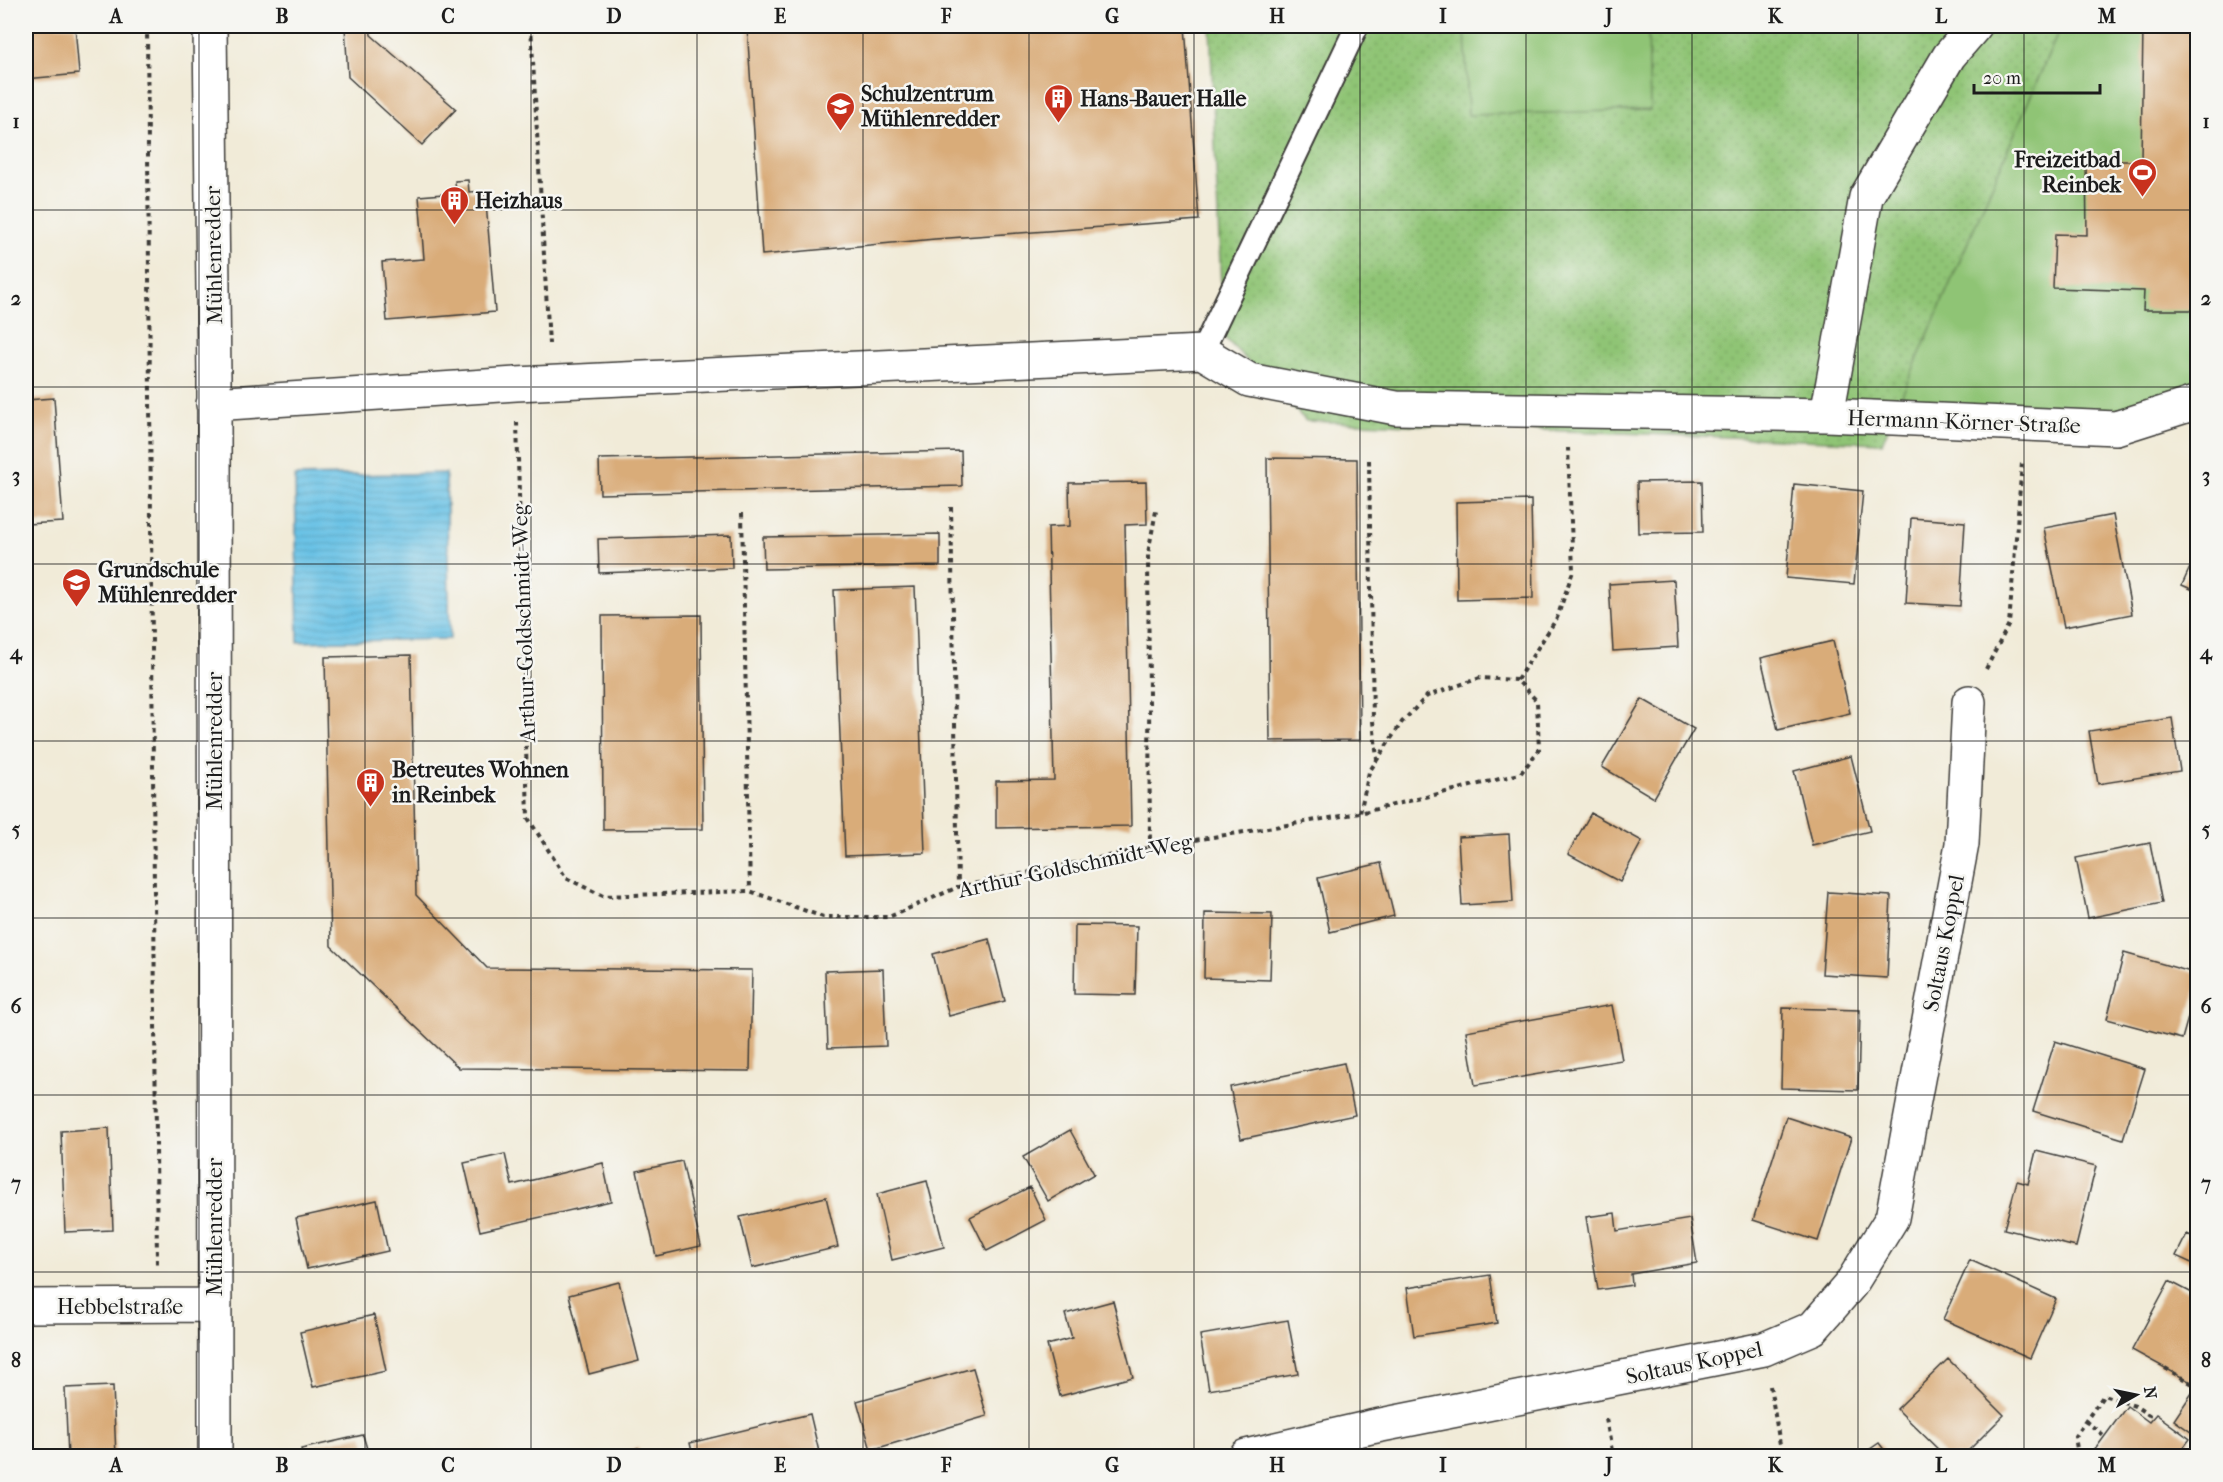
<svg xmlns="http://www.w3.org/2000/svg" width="2223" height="1482" font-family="'IM FELL French Canon',serif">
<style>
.green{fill:url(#green-dots);stroke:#567048;stroke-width:1.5}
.pitch{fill:#8fc475;stroke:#567048;stroke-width:1.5}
.water{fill:url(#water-rules);stroke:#426f81;stroke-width:1.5}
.building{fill:#d9ac79}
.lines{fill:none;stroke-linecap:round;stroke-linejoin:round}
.lane-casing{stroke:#3c3b38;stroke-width:26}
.street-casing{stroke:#3c3b38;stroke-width:36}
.path{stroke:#3c3b38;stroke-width:4;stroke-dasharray:4.5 4.5;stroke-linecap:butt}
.lane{stroke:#fff;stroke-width:22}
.street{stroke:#fff;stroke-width:33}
.grid{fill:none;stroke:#1c1c1c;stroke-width:1.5;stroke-opacity:0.55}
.labels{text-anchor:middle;stroke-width:5;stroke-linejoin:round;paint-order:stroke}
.poi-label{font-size:22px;font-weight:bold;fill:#1c1c1c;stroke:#f6f6f2;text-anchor:start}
.street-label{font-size:22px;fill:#1c1c1c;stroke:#f6f6f2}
.neatline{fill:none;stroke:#1c1c1c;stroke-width:2}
.grid-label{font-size:20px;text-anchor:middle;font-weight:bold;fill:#1c1c1c}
</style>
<defs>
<pattern id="green-dots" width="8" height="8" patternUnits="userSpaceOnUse" patternTransform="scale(1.5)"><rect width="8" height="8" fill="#8fc475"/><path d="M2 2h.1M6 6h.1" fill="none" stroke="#7ba865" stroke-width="1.8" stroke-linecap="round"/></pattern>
<pattern id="water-rules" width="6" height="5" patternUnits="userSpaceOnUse" patternTransform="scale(1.5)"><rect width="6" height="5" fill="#69c2e6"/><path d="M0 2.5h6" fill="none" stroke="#5aa6c5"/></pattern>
</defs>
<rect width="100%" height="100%" fill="#f6f6f2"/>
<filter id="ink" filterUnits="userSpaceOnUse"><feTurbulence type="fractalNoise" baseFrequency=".0167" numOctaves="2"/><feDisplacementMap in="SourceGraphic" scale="12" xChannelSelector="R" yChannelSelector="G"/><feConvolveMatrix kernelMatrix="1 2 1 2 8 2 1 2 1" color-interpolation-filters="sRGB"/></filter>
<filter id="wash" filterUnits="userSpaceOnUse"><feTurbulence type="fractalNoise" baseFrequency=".008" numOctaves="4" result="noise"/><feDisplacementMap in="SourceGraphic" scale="24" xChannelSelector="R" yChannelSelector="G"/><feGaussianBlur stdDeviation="1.35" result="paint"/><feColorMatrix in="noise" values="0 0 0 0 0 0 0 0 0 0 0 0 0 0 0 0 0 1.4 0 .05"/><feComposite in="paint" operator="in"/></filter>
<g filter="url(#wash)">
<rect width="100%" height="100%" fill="#f1ebd8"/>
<path class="green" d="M 1210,26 L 2061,26 L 1882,443 L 1306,421 L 1223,336 Z"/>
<path class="pitch" d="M 1465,26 L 1648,26 L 1650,110 L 1468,115 Z
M 2061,26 L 2197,26 L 2197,387 L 2118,418 L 1899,402 Z"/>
<path class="water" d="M 446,473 L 450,639 L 298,642 L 295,476 Z"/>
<g id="blocks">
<path class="building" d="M 26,26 L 75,26 L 79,74 L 26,79 Z
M 345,26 L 370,26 L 371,35 L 456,109 L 422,145 L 348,77 Z
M 747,26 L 1185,26 L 1199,220 L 935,239 L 762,255 Z
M 2143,26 L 2198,26 L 2198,310 L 2143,310 L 2144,291 L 2053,288 L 2055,234 L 2087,235 L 2086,161 L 2141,161 Z
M 468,180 L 469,192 L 485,191 L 495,312 L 387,321 L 382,262 L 424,259 L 419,196 L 456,193 L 455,181 Z
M 54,398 L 63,522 L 26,524 L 26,400 Z
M 961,451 L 962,486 L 600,494 L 599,459 Z
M 1267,458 L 1357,459 L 1360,740 L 1270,741 Z
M 1702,481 L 1703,532 L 1638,533 L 1637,482 Z
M 1146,482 L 1147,524 L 1125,525 L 1131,826 L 996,828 L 996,781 L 1054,780 L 1048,527 L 1070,526 L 1069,483 Z
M 1794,484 L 1863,491 L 1854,584 L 1786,578 Z
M 1531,500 L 1533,598 L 1457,600 L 1456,502 Z
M 2113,515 L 2132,614 L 2064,627 L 2044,528 Z
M 1911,518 L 1965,522 L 1960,606 L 1906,603 Z
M 940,534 L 940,566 L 764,569 L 763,537 Z
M 731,535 L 732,568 L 599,573 L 598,539 Z
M 2198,550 L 2198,592 L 2182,585 Z
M 1674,580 L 1678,647 L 1613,651 L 1609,584 Z
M 915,587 L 925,853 L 845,856 L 834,590 Z
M 701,615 L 703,829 L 603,830 L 602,616 Z
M 1833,641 L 1850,713 L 1778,730 L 1761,658 Z
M 411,655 L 416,895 L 487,968 L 752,970 L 750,1071 L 459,1068 L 331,946 L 325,657 Z
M 1642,699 L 1694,729 L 1654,798 L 1602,767 Z
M 2172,718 L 2180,771 L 2098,784 L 2089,731 Z
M 1851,756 L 1870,831 L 1812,845 L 1794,771 Z
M 1591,813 L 1642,841 L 1620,882 L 1568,854 Z
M 1509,834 L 1513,902 L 1462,905 L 1458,837 Z
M 2150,843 L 2162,903 L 2088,918 L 2076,858 Z
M 1381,863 L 1394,916 L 1330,932 L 1318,878 Z
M 1828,892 L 1891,896 L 1887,978 L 1822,974 Z
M 1205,913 L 1272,914 L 1270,980 L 1204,978 Z
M 1075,925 L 1137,926 L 1135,995 L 1074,994 Z
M 989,939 L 1005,1001 L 949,1016 L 933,954 Z
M 2124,953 L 2198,974 L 2198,982 L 2182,1039 L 2107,1019 Z
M 883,969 L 886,1046 L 828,1048 L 825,971 Z
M 1612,1005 L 1622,1060 L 1475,1085 L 1466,1031 Z
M 1783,1008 L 1860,1010 L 1858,1090 L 1781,1088 Z
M 2055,1041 L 2145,1069 L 2123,1139 L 2033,1111 Z
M 1344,1063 L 1355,1115 L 1241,1139 L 1230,1087 Z
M 1786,1117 L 1851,1138 L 1818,1241 L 1753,1220 Z
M 109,1128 L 113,1230 L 65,1232 L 61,1131 Z
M 1070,1130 L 1094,1174 L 1048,1201 L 1023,1157 Z
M 2036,1151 L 2096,1166 L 2076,1247 L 2004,1229 L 2017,1181 L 2028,1184 Z
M 505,1154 L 512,1185 L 603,1163 L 611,1201 L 480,1231 L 464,1163 Z
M 682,1161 L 701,1246 L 656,1256 L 637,1171 Z
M 927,1181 L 944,1247 L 892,1260 L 877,1194 Z
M 1030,1187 L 1046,1220 L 987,1251 L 970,1217 Z
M 826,1197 L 838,1247 L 752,1268 L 740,1217 Z
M 377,1200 L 388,1251 L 307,1269 L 296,1218 Z
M 1615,1213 L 1617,1231 L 1690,1219 L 1697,1263 L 1631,1274 L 1632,1285 L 1598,1290 L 1586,1217 Z
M 2187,1234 L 2198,1239 L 2198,1266 L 2176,1256 Z
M 1970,1260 L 2056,1299 L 2030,1358 L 1943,1319 Z
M 1490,1275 L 1497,1323 L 1414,1336 L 1407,1288 Z
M 2169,1281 L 2198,1296 L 2198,1386 L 2132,1350 Z
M 619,1282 L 639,1361 L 589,1374 L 569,1295 Z
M 1113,1301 L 1133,1377 L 1060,1396 L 1047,1345 L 1072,1338 L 1065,1314 Z
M 374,1315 L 386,1371 L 313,1387 L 300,1332 Z
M 1288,1320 L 1298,1374 L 1209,1390 L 1200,1335 Z
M 1948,1359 L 2004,1415 L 1963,1456 L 1945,1456 L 1897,1409 Z
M 973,1368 L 987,1416 L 871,1450 L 857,1401 Z
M 113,1386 L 116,1456 L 68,1456 L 65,1388 Z
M 2192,1393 L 2198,1397 L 2198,1437 L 2174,1420 Z
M 2127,1406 L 2149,1422 L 2156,1414 L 2190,1439 L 2177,1456 L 2093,1456 L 2091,1455 Z
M 810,1414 L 820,1456 L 693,1456 L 690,1443 Z
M 363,1435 L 369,1456 L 303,1456 L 301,1449 Z
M 1879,1443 L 1889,1456 L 1860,1456 Z
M 638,1448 L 641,1456 L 609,1456 Z"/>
</g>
</g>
<g filter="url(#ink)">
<use href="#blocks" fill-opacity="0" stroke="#3c3b38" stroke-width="1.5"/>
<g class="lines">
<defs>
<path id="lane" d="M 1202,352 L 1357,26"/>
<path id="street" d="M 210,26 L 214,379 L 215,1456
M 213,404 L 516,384 L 1202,352 L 1249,380 L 1396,408 L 1827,415 L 2116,428 L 2198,402
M 1827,415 L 1866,197 L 1949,56 L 1975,26
M 26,1306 L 215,1305
M 1246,1456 L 1371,1427 L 1764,1349 L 1813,1328 L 1851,1284 L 1892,1218 L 1962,844 L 1969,702"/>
</defs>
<use href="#lane" class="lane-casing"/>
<use href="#street" class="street-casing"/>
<path class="path" d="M 147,26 L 157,1267
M 531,26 L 549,344
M 517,422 L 528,818 L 566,878 L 603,896 L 750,891 L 823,917 L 889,917 L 958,887 L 1152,847 L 1360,813 L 1520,774 L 1539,750 L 1537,701 L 1517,680 L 1480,678 L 1427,696 L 1402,722 L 1369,772 L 1360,813
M 1369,460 L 1373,721 L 1377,759
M 951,507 L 958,887
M 742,513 L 750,891
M 1986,669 L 2009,624 L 2022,463
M 1517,680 L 1557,618 L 1573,571 L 1568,448
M 1150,848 L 1148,553 L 1156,511
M 2165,1368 L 2198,1387
M 1770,1386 L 1782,1456
M 1606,1419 L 1613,1456
M 2085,1421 L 2105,1436
M 2078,1456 L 2075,1436 L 2104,1395 L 2135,1406 L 2149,1415 L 2145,1419
M 2189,1456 L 2198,1445"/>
<use href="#lane" class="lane"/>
<use href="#street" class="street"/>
</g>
</g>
<path class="grid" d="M 199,26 L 199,1456M 365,26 L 365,1456M 531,26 L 531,1456M 697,26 L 697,1456M 863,26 L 863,1456M 1029,26 L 1029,1456M 1194,26 L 1194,1456M 1360,26 L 1360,1456M 1526,26 L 1526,1456M 1692,26 L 1692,1456M 1858,26 L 1858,1456M 2024,26 L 2024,1456M 26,210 L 2198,210M 26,387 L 2198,387M 26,564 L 2198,564M 26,741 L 2198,741M 26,918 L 2198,918M 26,1095 L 2198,1095M 26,1272 L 2198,1272"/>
<defs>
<symbol id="building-pin" viewBox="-11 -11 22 30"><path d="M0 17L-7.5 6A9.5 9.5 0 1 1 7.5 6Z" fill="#c8321e" stroke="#f6f6f2"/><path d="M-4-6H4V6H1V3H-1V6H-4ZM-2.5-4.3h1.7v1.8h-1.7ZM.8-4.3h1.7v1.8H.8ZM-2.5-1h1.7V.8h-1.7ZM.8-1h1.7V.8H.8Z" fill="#fff"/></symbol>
<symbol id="school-pin" viewBox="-11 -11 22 30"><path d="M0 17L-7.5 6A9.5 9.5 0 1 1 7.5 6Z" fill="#c8321e" stroke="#f6f6f2"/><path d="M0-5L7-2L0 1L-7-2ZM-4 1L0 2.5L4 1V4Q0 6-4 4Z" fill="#fff"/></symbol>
<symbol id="stadium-pin" viewBox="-11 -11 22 30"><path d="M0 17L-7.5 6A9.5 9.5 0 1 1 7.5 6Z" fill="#c8321e" stroke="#f6f6f2"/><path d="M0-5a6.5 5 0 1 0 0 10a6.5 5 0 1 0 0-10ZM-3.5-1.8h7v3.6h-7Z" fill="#fff"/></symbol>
</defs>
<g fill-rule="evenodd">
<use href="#building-pin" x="1042" y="82" width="33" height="45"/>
<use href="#school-pin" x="824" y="90" width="33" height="45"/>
<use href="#stadium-pin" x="2126" y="156" width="33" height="45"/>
<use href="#building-pin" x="438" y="184" width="33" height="45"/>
<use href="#school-pin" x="60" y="566" width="33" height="45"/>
<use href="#building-pin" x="354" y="766" width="33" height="45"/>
</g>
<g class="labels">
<g class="poi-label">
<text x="861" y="101">Schulzentrum<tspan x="861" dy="25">Mühlenredder</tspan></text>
<text x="1080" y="106">Hans-Bauer Halle</text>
<text x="2121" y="167" text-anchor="end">Freizeitbad<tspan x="2121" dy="25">Reinbek</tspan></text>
<text x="475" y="208">Heizhaus</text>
<text x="98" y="577">Grundschule<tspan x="98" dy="25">Mühlenredder</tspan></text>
<text x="392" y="777">Betreutes Wohnen<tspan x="392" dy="25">in Reinbek</tspan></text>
</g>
<g class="street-label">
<text transform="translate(213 255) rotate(-91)" y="8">Mühlenredder</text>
<text transform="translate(1964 421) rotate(2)" y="8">Hermann-Körner-Straße</text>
<text transform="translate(523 623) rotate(-92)" y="8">Arthur-Goldschmidt-Weg</text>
<text transform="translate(214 741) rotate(-90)" y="8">Mühlenredder</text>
<text transform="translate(1075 865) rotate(-12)" y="8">Arthur-Goldschmidt-Weg</text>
<text transform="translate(1943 943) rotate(-79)" y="8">Soltaus Koppel</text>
<text transform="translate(214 1227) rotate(-90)" y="8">Mühlenredder</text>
<text x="120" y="1314">Hebbelstraße</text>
<text transform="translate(1694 1362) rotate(-12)" y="8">Soltaus Koppel</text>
</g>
</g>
<rect width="2223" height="1482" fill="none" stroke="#f6f6f2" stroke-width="66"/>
<g transform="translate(2136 1395) rotate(81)" stroke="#f6f6f2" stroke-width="4.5" paint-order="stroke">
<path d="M0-4.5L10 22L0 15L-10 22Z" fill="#1c1c1c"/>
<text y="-9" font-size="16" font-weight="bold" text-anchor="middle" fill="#1c1c1c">N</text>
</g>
<path d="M1974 84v9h126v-9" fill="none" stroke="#1c1c1c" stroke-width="3"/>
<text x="1983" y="84" font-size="18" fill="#1c1c1c" stroke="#f6f6f2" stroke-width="4.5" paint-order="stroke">20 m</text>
<rect x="33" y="33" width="2157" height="1416" class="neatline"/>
<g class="grid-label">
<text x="116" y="23">A</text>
<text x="282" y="23">B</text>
<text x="448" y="23">C</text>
<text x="614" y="23">D</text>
<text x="780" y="23">E</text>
<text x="946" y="23">F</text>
<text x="1112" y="23">G</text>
<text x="1277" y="23">H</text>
<text x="1443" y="23">I</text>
<text x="1609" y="23">J</text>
<text x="1775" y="23">K</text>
<text x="1941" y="23">L</text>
<text x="2107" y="23">M</text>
<text x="16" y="128">1</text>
<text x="2206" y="128">1</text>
<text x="16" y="305">2</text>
<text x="2206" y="305">2</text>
<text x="16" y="482">3</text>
<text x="2206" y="482">3</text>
<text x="16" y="659">4</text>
<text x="2206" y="659">4</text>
<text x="16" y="836">5</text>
<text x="2206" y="836">5</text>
<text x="16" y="1013">6</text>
<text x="2206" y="1013">6</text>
<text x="16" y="1190">7</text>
<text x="2206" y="1190">7</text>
<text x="16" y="1367">8</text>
<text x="2206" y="1367">8</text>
<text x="116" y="1472">A</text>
<text x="282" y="1472">B</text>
<text x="448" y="1472">C</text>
<text x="614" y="1472">D</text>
<text x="780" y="1472">E</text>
<text x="946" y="1472">F</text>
<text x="1112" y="1472">G</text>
<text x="1277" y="1472">H</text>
<text x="1443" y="1472">I</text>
<text x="1609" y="1472">J</text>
<text x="1775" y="1472">K</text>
<text x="1941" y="1472">L</text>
<text x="2107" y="1472">M</text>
</g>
</svg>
